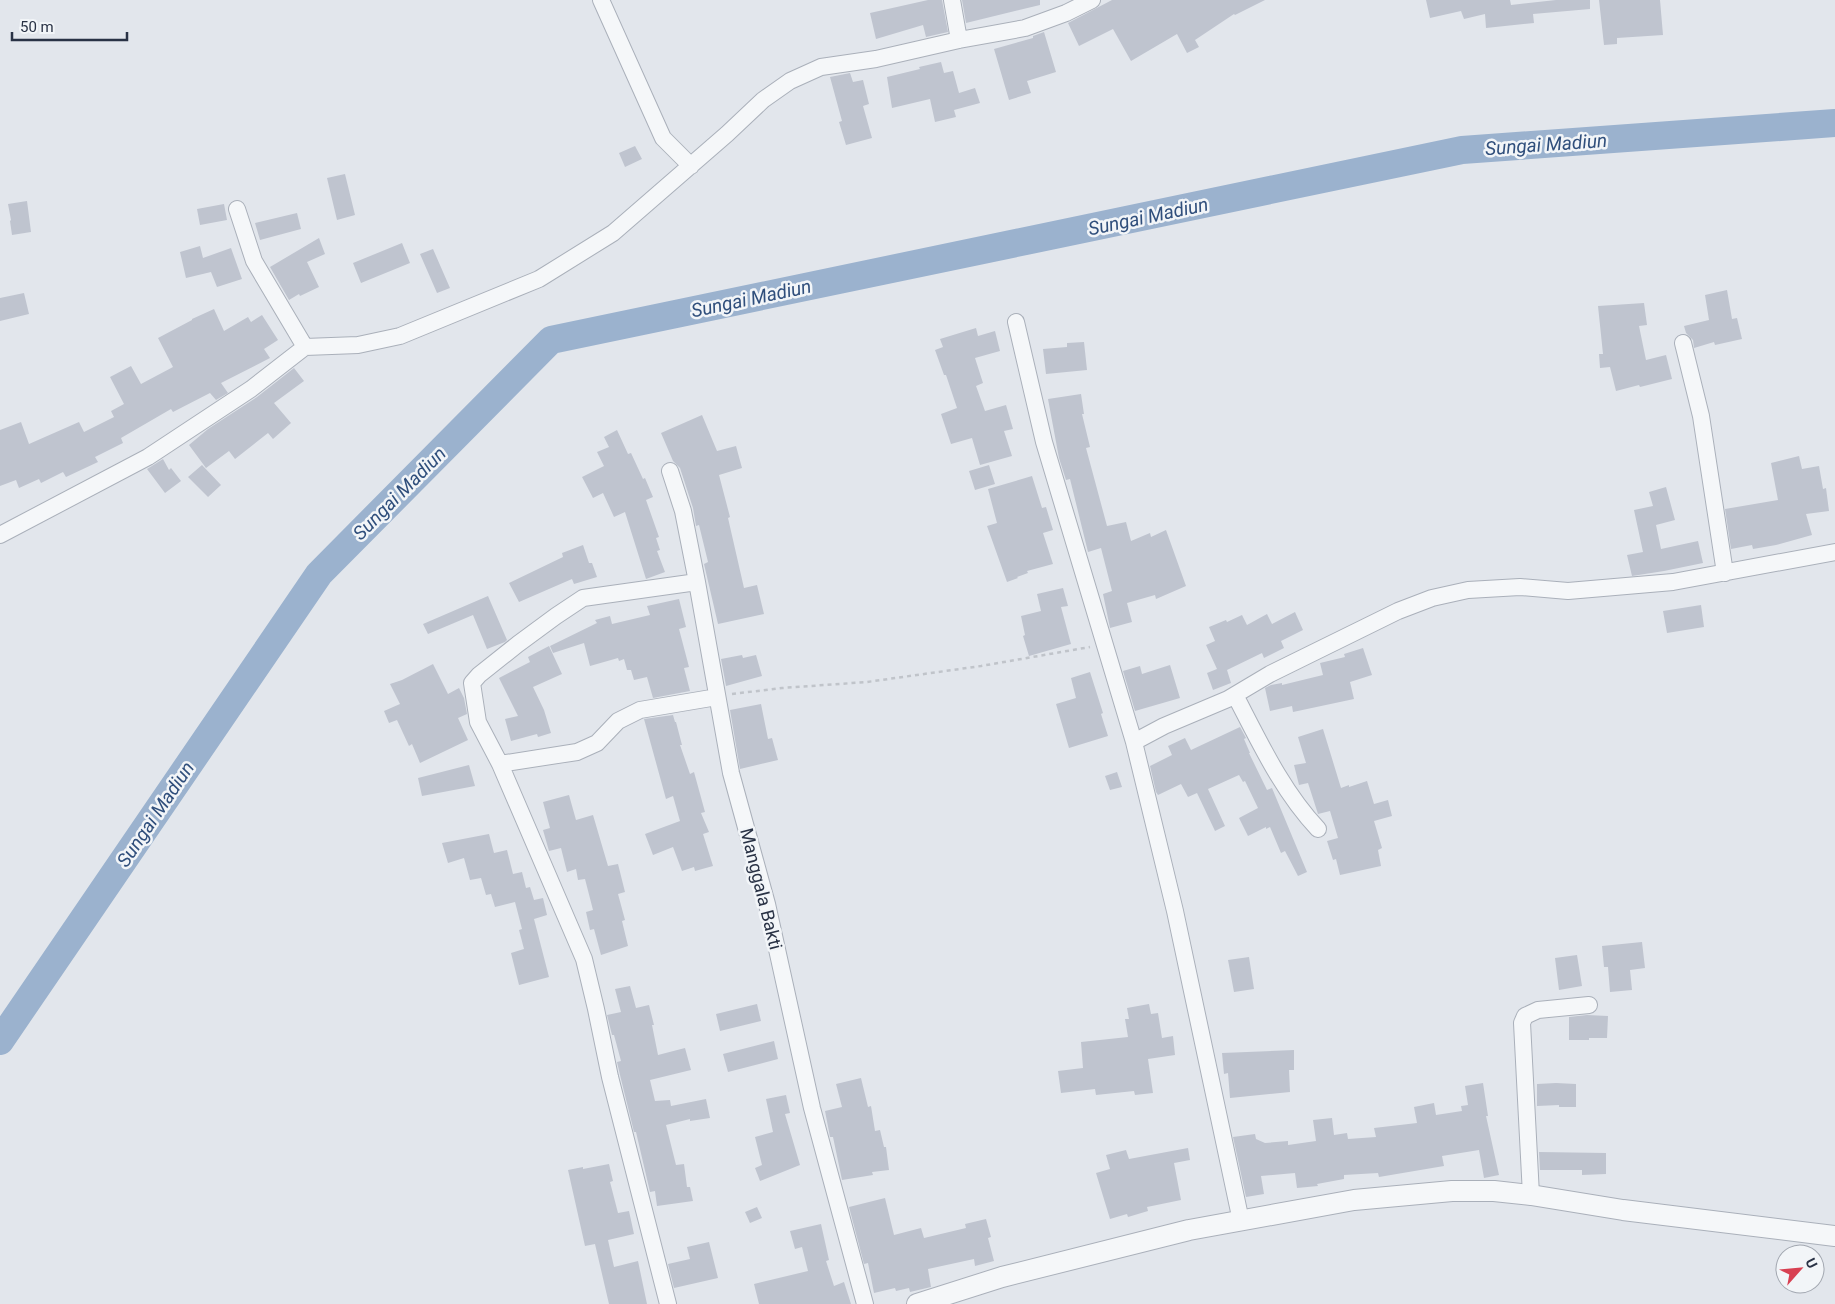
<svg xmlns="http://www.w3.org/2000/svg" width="1835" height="1304" font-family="Roboto,sans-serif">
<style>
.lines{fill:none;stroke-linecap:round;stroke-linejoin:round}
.river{stroke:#9bb2ce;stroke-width:28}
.building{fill:#bfc4cf}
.minor-casing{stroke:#aab0ba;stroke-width:18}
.tertiary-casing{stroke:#aab0ba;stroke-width:22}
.path{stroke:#c0c4ca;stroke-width:2.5;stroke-dasharray:4 4;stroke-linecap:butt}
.minor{stroke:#f5f7f9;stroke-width:16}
.tertiary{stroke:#f5f7f9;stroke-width:20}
.labels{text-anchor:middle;stroke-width:5;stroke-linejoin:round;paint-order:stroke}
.street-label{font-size:18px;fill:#293245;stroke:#f2f5f8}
.water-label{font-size:19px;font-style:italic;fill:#304f7c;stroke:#f2f5f8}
</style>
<rect width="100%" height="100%" fill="#e2e6ec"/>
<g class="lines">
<path class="river" d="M 0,1041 L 319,574 L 551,340 L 1462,150 L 1835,123"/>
</g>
<path class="building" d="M 928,0 L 942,0 L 948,32 L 926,37 L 923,25 L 876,39 L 870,13 Z
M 962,0 L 1040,0 L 1040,5 L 966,23 Z
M 1112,0 L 1265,0 L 1235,15 L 1234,14 L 1195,40 L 1199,47 L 1187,53 L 1177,34 L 1131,61 L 1113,29 L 1079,46 L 1068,23 Z
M 1426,0 L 1510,0 L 1511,5 L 1556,0 L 1590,0 L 1590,9 L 1533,14 L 1534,23 L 1486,28 L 1485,14 L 1464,19 L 1461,11 L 1430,18 Z
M 1599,0 L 1660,0 L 1663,35 L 1617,38 L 1617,44 L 1604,45 Z
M 1044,32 L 1056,72 L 1027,81 L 1031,93 L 1009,100 L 994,49 L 1033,38 L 1033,36 Z
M 941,62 L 944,73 L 953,71 L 959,93 L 975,88 L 980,103 L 954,110 L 956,117 L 935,122 L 930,99 L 892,108 L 887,77 L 920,69 L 919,67 Z
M 850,73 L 853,82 L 863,80 L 869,104 L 863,106 L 872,138 L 846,145 L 839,122 L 842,121 L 830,77 Z
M 635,146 L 642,159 L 625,167 L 619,153 Z
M 345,174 L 355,215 L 337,220 L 327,178 Z
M 27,201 L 31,232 L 12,235 L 10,221 L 11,220 L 8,204 Z
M 224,204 L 227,220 L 200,225 L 197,209 Z
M 297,213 L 301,229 L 260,240 L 255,223 Z
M 319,238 L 325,254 L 307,262 L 319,287 L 300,296 L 299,294 L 289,300 L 270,267 Z
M 402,243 L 410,263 L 361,283 L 353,263 Z
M 200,246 L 203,258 L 231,248 L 242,279 L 217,287 L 211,272 L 186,278 L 180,252 Z
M 433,249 L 450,288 L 437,293 L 420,254 Z
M 1727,290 L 1732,319 L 1737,318 L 1742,339 L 1715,345 L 1714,342 L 1694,348 L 1693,340 L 1686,333 L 1684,326 L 1709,320 L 1705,295 Z
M 24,293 L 29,314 L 0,321 L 0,298 Z
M 1644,303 L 1647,325 L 1639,326 L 1646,360 L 1666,355 L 1672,379 L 1640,387 L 1639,385 L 1616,391 L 1610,367 L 1600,368 L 1599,354 L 1603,354 L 1598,306 Z
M 214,309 L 224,331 L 248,317 L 251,322 L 262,315 L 278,340 L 264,349 L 270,358 L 221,383 L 228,393 L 216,400 L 210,393 L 173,412 L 171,409 L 121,438 L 123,443 L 95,457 L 98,462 L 66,477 L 63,472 L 41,483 L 39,479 L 19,488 L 16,480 L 0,486 L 0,430 L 21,422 L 29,444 L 79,422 L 84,432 L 114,417 L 111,411 L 124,404 L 110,377 L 131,366 L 141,384 L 173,367 L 158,338 L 192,320 L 192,319 Z
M 976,328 L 978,336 L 995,331 L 1000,351 L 975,358 L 983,383 L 976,386 L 985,411 L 1006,405 L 1013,429 L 1004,431 L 1012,456 L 980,465 L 972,438 L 951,444 L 941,414 L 957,408 L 946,375 L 944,375 L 935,350 L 943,347 L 940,339 Z
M 1084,342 L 1087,370 L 1046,374 L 1043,349 L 1067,347 L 1067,343 Z
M 294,368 L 304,381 L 274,403 L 291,423 L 273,439 L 268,433 L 235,459 L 229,451 L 206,468 L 189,445 L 208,429 L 257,397 Z
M 1081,394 L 1084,414 L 1082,414 L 1090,447 L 1086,448 L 1107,526 L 1126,522 L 1131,541 L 1150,533 L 1151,537 L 1166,530 L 1186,586 L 1156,599 L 1155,595 L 1127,603 L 1132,622 L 1110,628 L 1103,594 L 1112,591 L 1101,548 L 1088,552 L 1070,479 L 1066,480 L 1059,458 L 1048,399 Z
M 702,415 L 717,451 L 736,446 L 742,468 L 719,475 L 730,517 L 728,518 L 744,588 L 757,585 L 764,614 L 718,624 L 704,564 L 708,562 L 699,525 L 696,526 L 693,508 L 680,468 L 673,461 L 661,433 Z
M 617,430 L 628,454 L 631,453 L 643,479 L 645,478 L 653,497 L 646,500 L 659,537 L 656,538 L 660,550 L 657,551 L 665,572 L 646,579 L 625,512 L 614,517 L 603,493 L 593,498 L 582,477 L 604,466 L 597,452 L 609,447 L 604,437 Z
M 1799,456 L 1802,469 L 1819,466 L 1823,489 L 1826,488 L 1829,511 L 1806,514 L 1812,535 L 1776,545 L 1753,549 L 1752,545 L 1731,549 L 1725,509 L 1778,500 L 1771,463 Z
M 163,459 L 169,470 L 171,468 L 181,481 L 165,493 L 147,469 Z
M 202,465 L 221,485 L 208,497 L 188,477 Z
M 989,465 L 995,484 L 975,490 L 969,471 Z
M 1032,476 L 1042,508 L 1046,507 L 1053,530 L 1043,533 L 1053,564 L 1027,571 L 1028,573 L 1017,577 L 1018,578 L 1007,582 L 987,526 L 997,523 L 988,489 Z
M 1666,487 L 1675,520 L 1656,525 L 1661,549 L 1698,541 L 1703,563 L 1664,571 L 1632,576 L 1627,555 L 1643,552 L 1634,510 L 1653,506 L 1649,492 Z
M 583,545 L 589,563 L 592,563 L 597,577 L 574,584 L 572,579 L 519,602 L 509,583 L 563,557 L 562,553 Z
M 1063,588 L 1068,606 L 1061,607 L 1071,644 L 1029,656 L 1023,636 L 1025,635 L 1021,616 L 1041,611 L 1037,594 Z
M 488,596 L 507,640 L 505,642 L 487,649 L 473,615 L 428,634 L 423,624 Z
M 679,599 L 686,627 L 679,629 L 689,667 L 684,668 L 690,691 L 653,698 L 647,677 L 634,680 L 631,670 L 627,670 L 624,659 L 619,661 L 618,658 L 590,666 L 584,643 L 553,653 L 550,646 L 597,623 L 595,620 L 610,616 L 612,624 L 650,615 L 647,606 Z
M 1701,605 L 1704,627 L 1667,633 L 1663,611 Z
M 1295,612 L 1303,630 L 1281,641 L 1284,648 L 1264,658 L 1262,653 L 1227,670 L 1231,683 L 1213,690 L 1207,673 L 1217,669 L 1206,645 L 1215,641 L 1209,627 L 1226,620 L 1227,622 L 1242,615 L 1247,625 L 1267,614 L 1272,624 Z
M 549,646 L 562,674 L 533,687 L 544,710 L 551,733 L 538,737 L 537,734 L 511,741 L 505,719 L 518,716 L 499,678 L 530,662 L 528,657 Z
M 1363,648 L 1372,675 L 1350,682 L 1354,699 L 1293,712 L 1292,706 L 1270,711 L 1265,688 L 1271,685 L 1282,683 L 1282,685 L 1323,675 L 1320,663 L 1345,657 L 1344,654 Z
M 742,655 L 743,658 L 756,655 L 762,676 L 726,686 L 721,659 Z
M 433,664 L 448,694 L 459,688 L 464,698 L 467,714 L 458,718 L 468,740 L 420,763 L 412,744 L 409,746 L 397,720 L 389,723 L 384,711 L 400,704 L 390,684 L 402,680 Z
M 1170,665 L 1180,698 L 1135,711 L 1123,671 L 1140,666 L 1142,674 Z
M 1090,672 L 1103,713 L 1101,714 L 1108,736 L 1069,748 L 1056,704 L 1076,698 L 1071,678 Z
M 761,704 L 768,739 L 772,738 L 778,760 L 740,769 L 730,710 Z
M 673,715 L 675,722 L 676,722 L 682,745 L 680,745 L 690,774 L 694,772 L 705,812 L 701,813 L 709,832 L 703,834 L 713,866 L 695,871 L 694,867 L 682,871 L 673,847 L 653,855 L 645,834 L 680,821 L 673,796 L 666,799 L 644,719 Z
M 1240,727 L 1246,738 L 1244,739 L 1250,753 L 1249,753 L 1267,790 L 1272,788 L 1307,872 L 1298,876 L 1285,851 L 1281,853 L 1270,827 L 1266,829 L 1266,827 L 1248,836 L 1239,818 L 1258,808 L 1245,781 L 1243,782 L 1239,775 L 1208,789 L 1225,826 L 1215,831 L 1197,793 L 1188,797 L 1181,784 L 1158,795 L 1156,792 L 1150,766 L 1172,755 L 1168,746 L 1185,738 L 1191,750 Z
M 1323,729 L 1341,788 L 1349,785 L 1349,787 L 1367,781 L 1374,804 L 1388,800 L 1392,816 L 1374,821 L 1382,848 L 1378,850 L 1381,866 L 1340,875 L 1336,859 L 1333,860 L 1327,841 L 1338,838 L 1330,811 L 1318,814 L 1308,783 L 1299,785 L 1294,765 L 1306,763 L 1298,737 Z
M 469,765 L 475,786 L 422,796 L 418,778 Z
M 1117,772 L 1122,787 L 1110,790 L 1105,776 Z
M 569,795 L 576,820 L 593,815 L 608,866 L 618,864 L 625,892 L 618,894 L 625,920 L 622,921 L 628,946 L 601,955 L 594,929 L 590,930 L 586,912 L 593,910 L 585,879 L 578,880 L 576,869 L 567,872 L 561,848 L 549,851 L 543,830 L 550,828 L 543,802 Z
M 489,834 L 494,853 L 507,850 L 513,874 L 522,872 L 526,888 L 530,887 L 534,900 L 543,898 L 547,915 L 534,919 L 549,977 L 519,985 L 511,953 L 524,949 L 519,930 L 522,929 L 515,902 L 495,907 L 491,894 L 486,895 L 481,878 L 470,880 L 464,858 L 448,863 L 442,843 Z
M 1642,942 L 1645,968 L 1630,970 L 1632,990 L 1610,992 L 1608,967 L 1604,967 L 1602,946 Z
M 1577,955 L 1582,986 L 1559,990 L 1555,958 Z
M 1249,957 L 1254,989 L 1234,992 L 1228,960 Z
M 630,986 L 636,1008 L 649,1005 L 654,1025 L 652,1025 L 658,1055 L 685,1048 L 691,1070 L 650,1080 L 655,1101 L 670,1100 L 671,1106 L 706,1099 L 710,1118 L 690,1121 L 690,1119 L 666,1125 L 676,1165 L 684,1164 L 687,1187 L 690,1187 L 693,1201 L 657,1206 L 655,1191 L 650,1192 L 636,1132 L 634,1132 L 620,1075 L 617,1062 L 621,1061 L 614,1035 L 612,1035 L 607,1015 L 621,1012 L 615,989 Z
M 757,1004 L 761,1021 L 720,1031 L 716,1014 Z
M 1149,1004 L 1151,1014 L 1158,1013 L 1162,1038 L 1173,1036 L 1175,1055 L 1148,1059 L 1153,1093 L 1135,1095 L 1134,1091 L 1096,1095 L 1095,1089 L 1061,1093 L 1058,1071 L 1083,1068 L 1081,1042 L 1128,1037 L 1125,1019 L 1129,1019 L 1127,1008 Z
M 1587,1015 L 1608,1016 L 1607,1038 L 1589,1038 L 1589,1040 L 1569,1040 L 1569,1017 Z
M 774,1041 L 778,1059 L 728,1072 L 723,1054 Z
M 1294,1050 L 1294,1070 L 1289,1070 L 1290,1092 L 1230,1098 L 1228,1073 L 1224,1074 L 1222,1053 Z
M 861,1078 L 868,1107 L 871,1106 L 875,1131 L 880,1130 L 884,1147 L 886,1147 L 889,1170 L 872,1172 L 873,1175 L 842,1180 L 833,1137 L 830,1137 L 825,1111 L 842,1107 L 836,1084 Z
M 1483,1083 L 1488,1116 L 1486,1116 L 1499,1175 L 1484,1178 L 1479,1150 L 1442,1156 L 1444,1166 L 1379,1177 L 1378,1173 L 1344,1175 L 1344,1179 L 1317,1184 L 1318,1186 L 1297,1188 L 1295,1173 L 1261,1176 L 1264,1194 L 1246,1197 L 1233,1137 L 1255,1134 L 1256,1139 L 1265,1143 L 1288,1141 L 1288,1145 L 1316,1141 L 1313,1120 L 1332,1118 L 1334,1135 L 1347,1133 L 1348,1139 L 1376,1137 L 1374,1128 L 1417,1123 L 1414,1107 L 1434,1103 L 1436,1115 L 1462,1111 L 1461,1106 L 1468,1105 L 1465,1086 Z
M 1556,1083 L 1576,1084 L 1576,1107 L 1559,1107 L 1559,1105 L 1537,1106 L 1537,1084 Z
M 786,1095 L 790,1113 L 785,1114 L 800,1165 L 760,1181 L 755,1168 L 762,1165 L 755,1137 L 773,1132 L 766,1099 Z
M 1188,1148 L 1190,1160 L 1174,1163 L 1181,1200 L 1147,1207 L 1148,1211 L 1128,1217 L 1127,1214 L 1110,1219 L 1096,1173 L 1110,1169 L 1106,1155 L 1126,1150 L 1129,1159 Z
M 1539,1152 L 1606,1153 L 1606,1174 L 1582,1175 L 1582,1170 L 1540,1170 Z
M 609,1164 L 613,1181 L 610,1182 L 618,1213 L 629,1211 L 634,1234 L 608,1240 L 614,1267 L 638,1261 L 647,1304 L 609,1304 L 595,1244 L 585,1246 L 568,1170 L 583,1167 L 583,1169 Z
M 885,1198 L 894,1235 L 921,1228 L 924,1238 L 966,1228 L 965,1224 L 986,1219 L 991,1237 L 988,1238 L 994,1261 L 975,1266 L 974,1259 L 928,1269 L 931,1287 L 910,1292 L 909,1288 L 896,1291 L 895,1288 L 874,1293 L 868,1263 L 864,1264 L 849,1207 Z
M 757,1207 L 762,1218 L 750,1223 L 745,1212 Z
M 821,1224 L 829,1260 L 826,1261 L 834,1286 L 844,1282 L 851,1304 L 759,1304 L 754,1284 L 808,1271 L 802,1247 L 795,1249 L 790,1231 Z
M 709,1242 L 718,1278 L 674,1288 L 668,1264 L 690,1259 L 687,1247 Z"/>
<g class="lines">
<defs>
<path id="minor" d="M 601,0 L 663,138 L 691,166
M 952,0 L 959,40
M 237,209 L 254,261 L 305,347
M 1016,322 L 1044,442 L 1134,742 L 1175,911 L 1241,1221
M 1683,343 L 1701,416 L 1725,573
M 670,471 L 683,511 L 697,582 L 731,773 L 767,904 L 812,1108 L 865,1304
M 0,535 L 148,457 L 251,389 L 305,347 L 358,345 L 400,336 L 539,279 L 613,233 L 727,134 L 763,100 L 790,81 L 821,67 L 876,59 L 959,40 L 1025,28 L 1066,13 L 1092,0
M 1235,695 C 1259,741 1282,791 1318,829
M 1134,742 L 1164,726 L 1228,699 L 1270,674 L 1398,611 L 1432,598 L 1468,590 L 1520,587 L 1568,591 L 1673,582 L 1835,552
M 500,764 L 577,752 L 597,743 L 618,721 L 640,710 L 717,697
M 1531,1195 L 1522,1023 L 1525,1016 L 1538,1010 L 1589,1005
M 668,1304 L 610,1077 L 596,1009 L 584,959 L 500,764 L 478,722 L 472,683 L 479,675 L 518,644 L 556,616 L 583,598 L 697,582"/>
<path id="tertiary" d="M 917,1304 L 1002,1277 L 1189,1230 L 1354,1200 L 1452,1191 L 1494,1191 L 1531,1195 L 1623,1210 L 1835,1236"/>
</defs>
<use href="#minor" class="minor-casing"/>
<use href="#tertiary" class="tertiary-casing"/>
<path class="path" d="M 732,694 L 782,688 L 867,682 L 981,666 L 1090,647"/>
<use href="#minor" class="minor"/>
<use href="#tertiary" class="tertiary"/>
</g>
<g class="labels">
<g class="street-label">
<text transform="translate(761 889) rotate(76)" y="6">Manggala Bakti</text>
</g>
<g class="water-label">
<text transform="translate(1546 144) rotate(-4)" y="7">Sungai Madiun</text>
<text transform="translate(1148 216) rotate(-12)" y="7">Sungai Madiun</text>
<text transform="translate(751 298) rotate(-12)" y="7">Sungai Madiun</text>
<text transform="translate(399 493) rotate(-45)" y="7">Sungai Madiun</text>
<text transform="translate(155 814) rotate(-56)" y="7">Sungai Madiun</text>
</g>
</g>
<g transform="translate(1800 1269) rotate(63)"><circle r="24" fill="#f2f5f8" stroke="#a2a7b0"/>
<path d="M0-4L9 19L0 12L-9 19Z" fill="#d84052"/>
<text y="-8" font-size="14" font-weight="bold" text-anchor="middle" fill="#293245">U</text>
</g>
<path d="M12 32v8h115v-8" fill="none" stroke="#293245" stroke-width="2.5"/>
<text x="20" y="32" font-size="15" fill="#293245" stroke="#f2f5f8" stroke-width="4" paint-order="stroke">50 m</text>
</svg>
